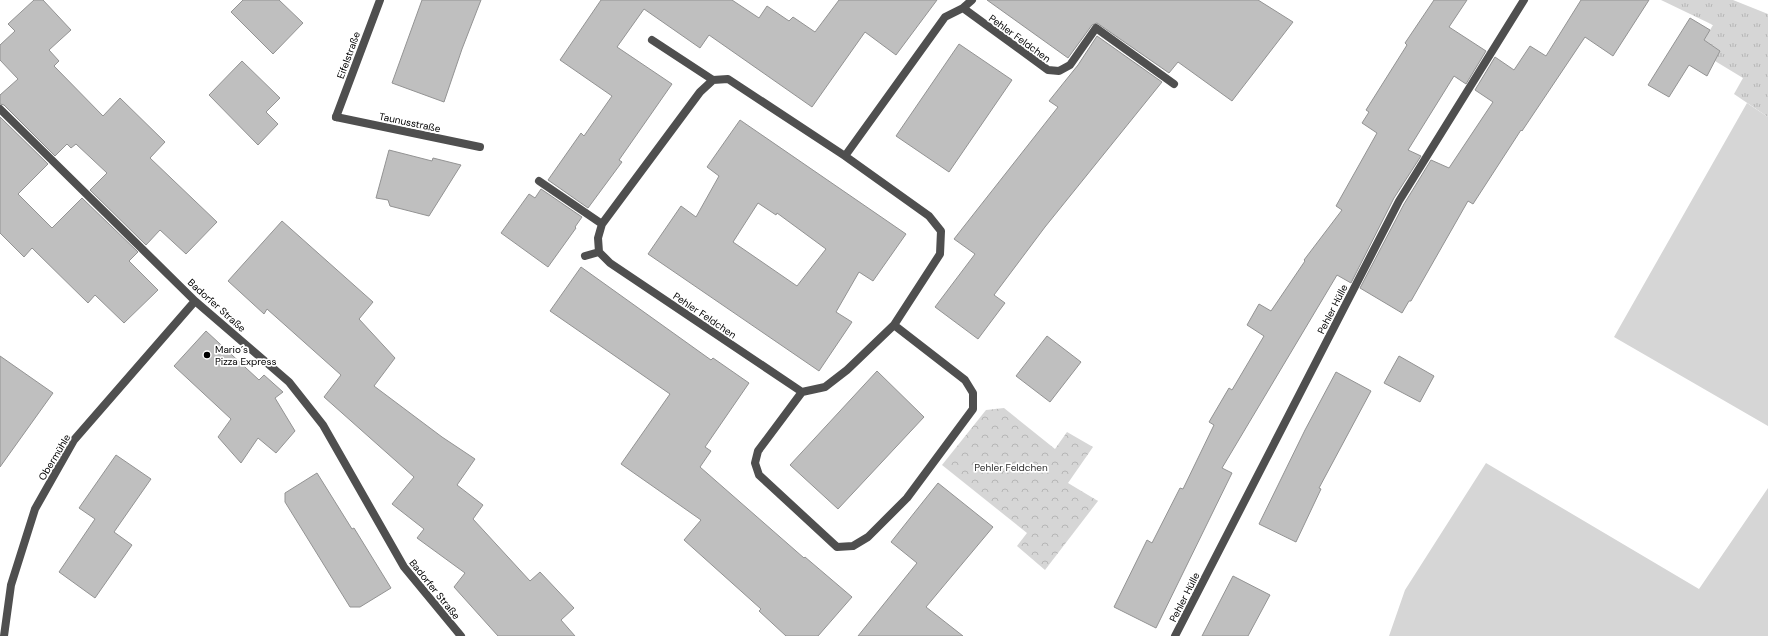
<svg xmlns="http://www.w3.org/2000/svg" width="1768" height="636" font-family="'DM Sans',sans-serif">
<style>
.grass{fill:url(#grass-tufts)}
.forest{fill:url(#forest-crowns)}
.garden{fill:#d6d6d6}
.building{fill:#bfbfbf;stroke:#939393;fill-rule:evenodd}
.lines{fill:none;stroke-linecap:round;stroke-linejoin:round}
.lane{stroke:#4f4f4f;stroke-width:8}
.street{stroke:#4f4f4f;stroke-width:8}
.poi-dot{fill:#000;stroke:#fff;stroke-width:1.5}
.labels{text-anchor:middle;stroke-width:3.5;stroke-linejoin:round;paint-order:stroke}
.street-label{font-size:10px;fill:#000;stroke:#fff}
.poi-label{font-size:10px;fill:#000;stroke:#fff;text-anchor:start}
.park-label{font-size:10px;fill:#2d2d2d;stroke:#fff}
</style>
<defs>
<pattern id="grass-tufts" width="24" height="20" patternUnits="userSpaceOnUse"><rect width="24" height="20" fill="#d6d6d6"/><path d="M3 7l-1-3M5 7V3M7 7l1-3M15 17l-1-3M17 17v-4M19 17l1-3" fill="none" stroke="#b6b6b6"/></pattern>
<pattern id="forest-crowns" width="20" height="18" patternUnits="userSpaceOnUse"><rect width="20" height="18" fill="#d6d6d6"/><path d="M2 6a3 3 0 1 1 6 0M12 15a3 3 0 1 1 6 0" fill="none" stroke="#b6b6b6"/></pattern>
</defs>
<rect width="100%" height="100%" fill="#fff"/>
<path class="grass" d="M 1661,0 L 1733,0 L 1768,14 L 1768,117 L 1734,94 L 1743,78 L 1715,61 L 1720,51 L 1704,40 L 1713,25 Z"/>
<path class="forest" d="M 1004,408 L 1055,449 L 1067,432 L 1093,447 L 1068,483 L 1098,501 L 1045,570 L 1017,546 L 1027,533 L 942,465 L 986,410 Z"/>
<path class="garden" d="M 1747,103 L 1768,117 L 1768,426 L 1614,337 Z
M 1486,463 L 1699,589 L 1768,488 L 1768,636 L 1389,636 L 1405,590 Z"/>
<path class="building" d="M 34,0 L 43,0 L 71,30 L 49,50 L 59,61 L 54,66 L 103,116 L 120,98 L 165,142 L 150,158 L 217,222 L 186,254 L 160,230 L 146,245 L 90,190 L 107,173 L 76,144 L 71,148 L 67,144 L 55,156 L 4,105 L 0,104 L 0,95 L 18,79 L 0,60 L 0,45 L 15,31 L 8,24 Z
M 243,0 L 279,0 L 303,23 L 273,54 L 231,12 Z
M 422,0 L 481,0 L 462,49 L 444,102 L 392,83 Z
M 601,0 L 732,0 L 759,18 L 767,6 L 789,21 L 793,17 L 815,32 L 839,0 L 937,0 L 896,55 L 865,32 L 812,107 L 709,35 L 700,48 L 644,9 L 617,47 L 672,84 L 619,160 L 622,162 L 588,208 L 548,180 L 581,133 L 584,136 L 612,96 L 560,60 Z
M 987,0 L 1258,0 L 1293,22 L 1232,101 L 1178,62 L 1169,73 L 1097,23 L 1092,25 L 1068,58 Z
M 1434,0 L 1467,0 L 1449,27 L 1486,51 L 1466,84 L 1454,76 L 1408,150 L 1421,156 L 1394,198 L 1351,283 L 1337,275 L 1222,468 L 1232,473 L 1156,628 L 1114,607 L 1147,540 L 1152,543 L 1180,488 L 1183,489 L 1214,425 L 1209,422 L 1229,388 L 1232,390 L 1264,336 L 1247,325 L 1259,304 L 1271,311 L 1305,261 L 1304,260 L 1342,210 L 1336,206 L 1377,133 L 1362,123 L 1369,112 L 1366,110 L 1407,45 L 1405,43 Z
M 1581,0 L 1649,0 L 1613,56 L 1585,37 L 1522,131 L 1521,130 L 1473,204 L 1468,201 L 1411,301 L 1409,301 L 1402,313 L 1360,288 L 1404,204 L 1431,160 L 1449,168 L 1493,102 L 1475,90 L 1495,57 L 1514,70 L 1530,46 L 1546,56 Z
M 1690,18 L 1710,30 L 1704,40 L 1720,51 L 1707,76 L 1689,65 L 1669,97 L 1648,85 Z
M 1097,36 L 1162,82 L 1045,227 L 994,295 L 1005,303 L 978,339 L 935,307 L 975,254 L 954,239 L 1058,107 L 1049,101 L 1078,65 Z
M 959,44 L 1012,80 L 949,172 L 896,136 Z
M 242,61 L 280,98 L 266,112 L 278,124 L 258,145 L 209,95 Z
M 0,117 L 48,164 L 18,194 L 52,228 L 82,198 L 138,252 L 129,261 L 158,290 L 124,323 L 95,295 L 88,303 L 32,248 L 24,257 L 0,233 Z
M 740,120 L 906,234 L 873,281 L 859,272 L 836,312 L 852,322 L 819,371 L 648,254 L 681,206 L 696,217 L 719,176 L 707,167 ZM 758,203 L 776,215 L 777,213 L 826,249 L 797,286 L 733,242 Z
M 389,150 L 432,161 L 433,158 L 461,165 L 429,216 L 390,206 L 388,200 L 376,198 Z
M 541,189 L 582,217 L 575,227 L 576,228 L 548,267 L 501,233 L 529,194 L 535,198 Z
M 282,221 L 373,302 L 359,319 L 395,358 L 374,386 L 442,437 L 475,459 L 457,485 L 483,505 L 473,519 L 530,581 L 540,572 L 574,608 L 561,620 L 575,636 L 498,636 L 454,587 L 465,573 L 417,538 L 424,529 L 392,504 L 414,477 L 324,397 L 341,375 L 267,309 L 264,314 L 228,281 Z
M 581,267 L 711,360 L 713,358 L 749,383 L 705,447 L 711,451 L 700,467 L 804,558 L 805,557 L 852,597 L 818,636 L 786,636 L 759,611 L 761,609 L 684,540 L 701,520 L 621,464 L 670,394 L 550,311 Z
M 206,331 L 259,380 L 264,375 L 283,392 L 275,398 L 295,431 L 276,453 L 258,438 L 241,463 L 218,437 L 231,419 L 174,366 Z
M 1047,336 L 1081,362 L 1050,402 L 1016,376 Z
M 0,356 L 53,393 L 0,467 Z
M 1399,356 L 1434,376 L 1420,402 L 1384,383 Z
M 877,371 L 924,417 L 838,509 L 790,465 Z
M 1336,372 L 1371,391 L 1319,488 L 1321,489 L 1296,542 L 1259,524 L 1305,430 Z
M 116,455 L 151,479 L 114,532 L 132,545 L 95,598 L 59,572 L 95,519 L 79,508 Z
M 317,473 L 352,529 L 354,528 L 391,588 L 360,607 L 350,607 L 285,502 L 285,493 Z
M 938,483 L 993,527 L 926,607 L 963,636 L 858,636 L 917,563 L 891,542 Z
M 1233,576 L 1270,595 L 1248,636 L 1202,636 Z"/>
<g class="lines">
<path class="lane" d="M 336,117 L 480,147"/>
<path class="street" d="M 963,8 L 1048,70 L 1059,71 L 1070,65 L 1096,28 L 1174,84
M 652,40 L 713,80
M 0,109 L 195,301 L 289,382 L 323,425 L 404,567 L 461,636
M 336,117 L 380,0
M 539,181 L 602,224
M 599,252 L 610,263 L 802,392 L 825,387 L 847,370 L 894,325 L 940,254 L 941,231 L 929,216 L 845,156
M 585,256 L 599,252 L 598,238 L 602,224 L 700,92 L 713,80 L 728,79 L 845,156 L 945,17 L 963,8 L 972,0
M 802,392 L 758,451 L 755,463 L 759,475 L 837,547 L 853,546 L 868,537 L 907,498 L 973,409 L 973,393 L 965,380 L 894,325
M 4,636 L 11,585 L 35,509 L 74,440 L 195,301
M 1175,636 L 1399,201 L 1524,0"/>
</g>
<circle class="poi-dot" cx="207" cy="355" r="4"/>
<g class="labels">
<g class="street-label">
<text transform="translate(1020 38) rotate(36)" y="4">Pehler Feldchen</text>
<text transform="translate(348 55) rotate(-70)" y="4">Eifelstraße</text>
<text transform="translate(410 122) rotate(12)" y="4">Taunusstraße</text>
<text transform="translate(217 305) rotate(42)" y="4">Badorfer Straße</text>
<text transform="translate(1332 309) rotate(-63)" y="4">Pehler Hülle</text>
<text transform="translate(705 315) rotate(34)" y="4">Pehler Feldchen</text>
<text transform="translate(54 457) rotate(-59)" y="4">Obermühle</text>
<text transform="translate(435 589) rotate(51)" y="4">Badorfer Straße</text>
<text transform="translate(1184 597) rotate(-63)" y="4">Pehler Hülle</text>
</g>
<g class="poi-label">
<text x="215" y="353">Mario´s<tspan x="215" dy="12">Pizza Express</tspan></text>
</g>
<g class="park-label">
<text x="1011" y="471">Pehler Feldchen</text>
</g>
</g>
</svg>
